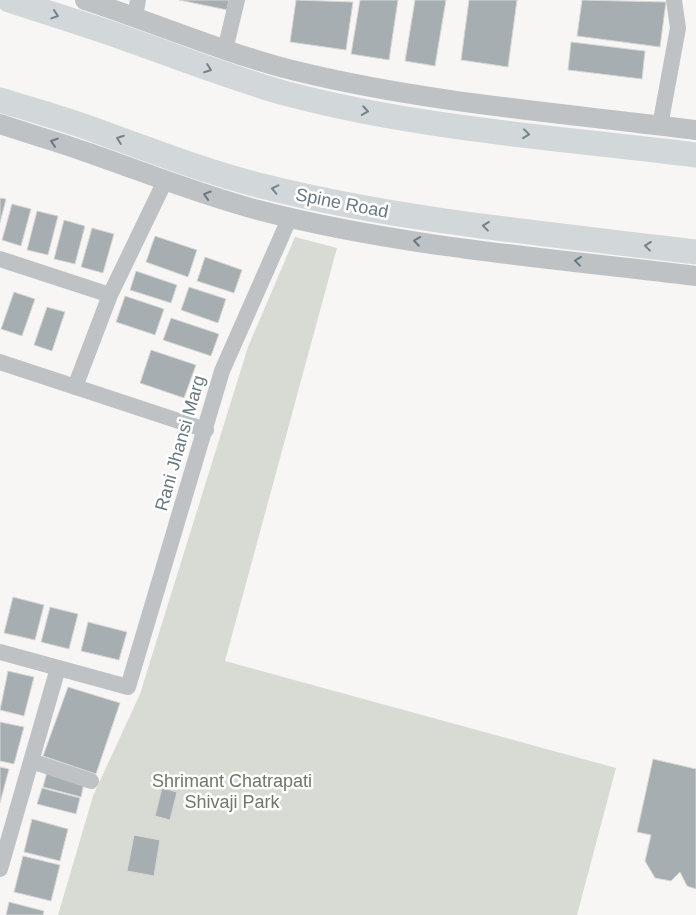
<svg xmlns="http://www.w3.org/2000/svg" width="696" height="915" font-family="Arial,sans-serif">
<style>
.green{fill:#d7dbd3}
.building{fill:#a6aeb2;stroke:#d8d8d6}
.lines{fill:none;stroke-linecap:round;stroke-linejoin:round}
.minor{stroke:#bec2c5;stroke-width:16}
.tertiary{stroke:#bec2c5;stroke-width:20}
.primary{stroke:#d2d8da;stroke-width:25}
.oneway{stroke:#73828b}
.oneway2{stroke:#687982}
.labels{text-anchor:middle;stroke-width:5;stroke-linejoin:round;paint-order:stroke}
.street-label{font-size:18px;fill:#687982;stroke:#fff}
.park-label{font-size:18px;fill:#6c7a67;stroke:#fff}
</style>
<rect width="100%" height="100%" fill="#f7f6f4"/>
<path class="green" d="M 295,237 L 337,248 L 225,661 L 616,768 L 577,915 L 58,915 L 93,796 L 140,694 L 248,347 Z"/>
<path class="building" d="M 179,0 L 229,0 L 227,10 Z
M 296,0 L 353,2 L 346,50 L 290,42 Z
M 360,0 L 398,0 L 389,60 L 351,54 Z
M 415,0 L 446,0 L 435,66 L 405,61 Z
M 469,0 L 517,0 L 508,67 L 461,60 Z
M 582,0 L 666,2 L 660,47 L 577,36 Z
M 571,42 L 645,51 L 642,79 L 568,70 Z
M 0,198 L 6,199 L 0,223 Z
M 12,204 L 31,209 L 21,246 L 2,240 Z
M 37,211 L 58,216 L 48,255 L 27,250 Z
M 64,220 L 85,226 L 75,264 L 54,259 Z
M 92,228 L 114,234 L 103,273 L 81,267 Z
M 155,236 L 197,250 L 188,277 L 146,262 Z
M 205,257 L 242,270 L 234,293 L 197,281 Z
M 136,271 L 177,285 L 171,303 L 130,290 Z
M 189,287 L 226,299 L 218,323 L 181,310 Z
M 14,292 L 35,299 L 22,336 L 1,329 Z
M 125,296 L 164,309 L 155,335 L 116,322 Z
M 47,307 L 65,312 L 52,351 L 34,345 Z
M 171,318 L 219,334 L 211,356 L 163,340 Z
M 151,350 L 196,365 L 184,398 L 140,383 Z
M 13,597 L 44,605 L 35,640 L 4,633 Z
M 50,607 L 78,614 L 69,649 L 41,642 Z
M 88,622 L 127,632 L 119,660 L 81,651 Z
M 8,671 L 34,677 L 24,716 L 0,710 Z
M 68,687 L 120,703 L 96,774 L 43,756 Z
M 0,722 L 24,727 L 14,764 L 0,761 Z
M 653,759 L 696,769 L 696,889 L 687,886 L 680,872 L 671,881 L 655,878 L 645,861 L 651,835 L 637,832 Z
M 0,767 L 9,769 L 0,803 Z
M 47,772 L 84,783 L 81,797 L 43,787 Z
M 42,788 L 80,798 L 76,814 L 37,804 Z
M 162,788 L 177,792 L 170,820 L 155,816 Z
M 32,819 L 68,829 L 60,861 L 24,852 Z
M 134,835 L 160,840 L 154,876 L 127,871 Z
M 23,856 L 60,865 L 51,901 L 14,892 Z
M 9,902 L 44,911 L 43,915 L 6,915 Z"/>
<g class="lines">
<path class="minor" d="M 135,16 L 138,0
M 225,50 L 237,0
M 660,126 L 678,28 L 674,0
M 0,259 L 110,295
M 0,362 L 206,430
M 75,387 L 110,295 L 165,181
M 0,652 L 128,687 L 222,371 L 290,217
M 31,761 L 91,781
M 0,869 L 58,668"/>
<path class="tertiary" d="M 85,0 C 155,23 224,53 296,71 C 427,103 563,113 696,130
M 0,124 C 29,134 58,142 86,152 C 144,172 200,195 258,210 C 401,247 550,258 696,276"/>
<path class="primary" d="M 9,0 C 48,13 88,25 127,39 C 181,58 233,79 288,94 C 420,129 561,138 696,155
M 0,100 C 32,110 65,119 97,131 C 153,151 208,173 266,187 C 407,222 552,234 696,252"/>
</g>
<defs><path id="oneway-chevron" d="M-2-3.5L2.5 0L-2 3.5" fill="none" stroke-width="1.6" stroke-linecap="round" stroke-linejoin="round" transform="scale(1.25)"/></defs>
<g class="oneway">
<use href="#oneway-chevron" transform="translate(55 15) rotate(18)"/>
<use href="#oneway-chevron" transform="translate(208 69) rotate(20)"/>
<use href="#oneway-chevron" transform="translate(365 111) rotate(9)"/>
<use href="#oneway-chevron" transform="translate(526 134) rotate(7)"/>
<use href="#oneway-chevron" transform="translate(120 139) rotate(-160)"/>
<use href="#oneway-chevron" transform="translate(275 189) rotate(-167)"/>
<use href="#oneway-chevron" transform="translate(486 226) rotate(-173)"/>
<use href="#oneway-chevron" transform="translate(648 246) rotate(-173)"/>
</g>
<g class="oneway2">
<use href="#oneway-chevron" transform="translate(54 142) rotate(-162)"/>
<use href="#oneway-chevron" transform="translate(207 195) rotate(-163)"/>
<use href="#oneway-chevron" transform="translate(417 241) rotate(-171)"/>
<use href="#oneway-chevron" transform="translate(578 261) rotate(-173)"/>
</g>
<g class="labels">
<g class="street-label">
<text transform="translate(342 203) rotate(11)" y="6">Spine Road</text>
<text transform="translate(180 443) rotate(-74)" y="6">Rani Jhansi Marg</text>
</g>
<g class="park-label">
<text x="232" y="787">Shrimant Chatrapati<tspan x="232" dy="21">Shivaji Park</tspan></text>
</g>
</g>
</svg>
